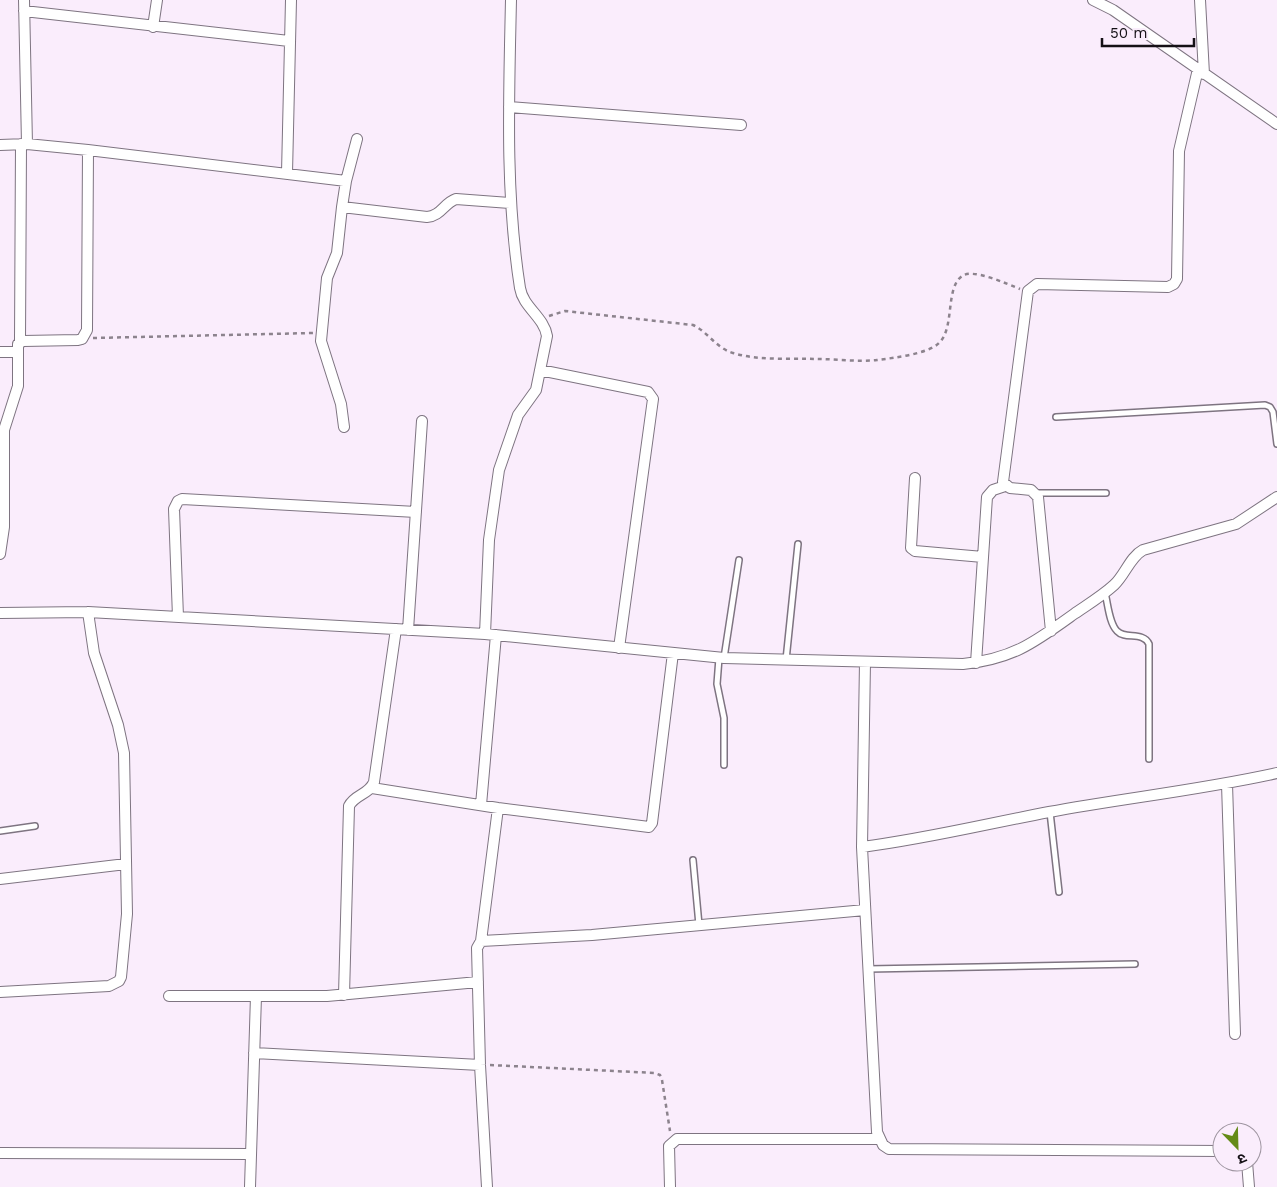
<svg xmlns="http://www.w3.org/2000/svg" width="1277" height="1187" font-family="'Work Sans','Noto Sans Devanagari',sans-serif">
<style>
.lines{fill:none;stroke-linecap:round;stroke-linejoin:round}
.service-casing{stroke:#7e7481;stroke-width:8}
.minor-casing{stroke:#7e7481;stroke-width:12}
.path{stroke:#8c838d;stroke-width:2.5;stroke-dasharray:4 4;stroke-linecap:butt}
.service{stroke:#fff;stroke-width:5}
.minor{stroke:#fff;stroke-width:10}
</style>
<rect width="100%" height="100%" fill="#faedfc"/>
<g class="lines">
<defs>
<path id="service" d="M 1056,417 L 1265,405 L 1270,407 L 1273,412 L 1277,444
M 1035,493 L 1106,493
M 1105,593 C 1108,604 1109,623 1117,631 C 1125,640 1143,631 1149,644 L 1149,759
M 719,658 L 717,684 L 724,718 L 724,765
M 724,658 L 739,560
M 786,660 L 798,544
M 1050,812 L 1059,892
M 0,831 L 35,826
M 693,860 L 699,925
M 868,969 L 1135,964"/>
<path id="minor" d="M 24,0 L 27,144
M 1093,0 L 1113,10 L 1277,124
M 1200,0 L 1204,74
M 24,11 L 289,41
M 153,27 L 157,0
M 509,107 L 741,125
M 0,145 L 27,144 L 88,150 L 346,181 L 342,207 L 427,217 C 441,216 444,203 456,199 L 510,203
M 287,173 L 291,0
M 346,181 L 357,139
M 342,207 L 337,253 L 327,278 L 321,341 L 341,404 L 344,427
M 20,342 L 21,144
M 0,352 L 17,352
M 540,370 L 648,392 L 653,399 L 619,648
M 915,478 L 911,548 L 915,551 L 983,557
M 0,554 L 4,527 L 4,430 L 18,386 L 18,344 L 23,341 L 78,340 L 82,339 L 87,330 L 88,150
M 0,613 L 88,612 L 485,634 L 724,658 L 963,664 C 1013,659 1035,642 1074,614 C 1087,605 1102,596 1114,585 C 1125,575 1130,557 1143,550 L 1236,524 L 1277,497
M 178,617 L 174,509 L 178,501 L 182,499 L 416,512
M 408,630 L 422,421
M 1051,631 L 1038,497 L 1031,490 L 1010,488 L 1003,482 L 1028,291 L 1037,284 L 1168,287 L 1174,284 L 1177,279 L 1179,151 L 1198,69
M 485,634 L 489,540 L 499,470 L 518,415 L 536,390 L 547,336 C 544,317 523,307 520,288 C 505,192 509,96 511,0
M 865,662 L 862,847 L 877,1132 L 883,1145 L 889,1149 L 1222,1151
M 976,663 L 987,497 L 993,490 L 1005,486
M 1227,784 L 1235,1034
M 372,788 L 498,808 L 649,827 L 652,823 L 673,653
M 481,805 L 496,635
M 862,847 C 925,839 986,824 1049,812 C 1124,798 1201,790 1277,773
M 0,879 L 126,864
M 481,941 L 498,808
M 0,992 L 109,986 L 119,981 L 121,977 L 127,914 L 124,753 L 118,725 L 94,653 L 88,612
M 344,995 L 349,806 C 355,794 369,795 374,782 L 396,629
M 169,996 L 327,996 L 478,982
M 254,1053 L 480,1065
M 0,1153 L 250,1154
M 1247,1162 L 1249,1187
M 250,1187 L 256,996
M 487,1187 L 480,1065 L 477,948 L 481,941 L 592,935 L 865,910
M 670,1187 L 669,1146 L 677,1139 L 879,1139"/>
</defs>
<use href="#service" class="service-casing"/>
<use href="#minor" class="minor-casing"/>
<path class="path" d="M 549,316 L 565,311 L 693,325 C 708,332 716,348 733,353 C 759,361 789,358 816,359 C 836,359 858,362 877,360 C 893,358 928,354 939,343 C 955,328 945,288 962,276 C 973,268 1007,284 1020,289
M 93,338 L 313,333
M 490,1065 L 655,1073 L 660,1075 L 662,1080 L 670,1131"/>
<use href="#service" class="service"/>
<use href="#minor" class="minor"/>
</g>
<g transform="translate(1237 1147) rotate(157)"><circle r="24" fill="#faedfc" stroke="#9e95a0"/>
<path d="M0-4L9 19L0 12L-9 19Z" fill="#648b17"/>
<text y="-8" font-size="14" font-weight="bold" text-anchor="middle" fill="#141015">उ</text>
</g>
<path d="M1102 38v8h92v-8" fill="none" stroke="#141015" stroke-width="2.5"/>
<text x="1110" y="38" font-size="15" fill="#141015" stroke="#faedfc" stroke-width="4" paint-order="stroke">50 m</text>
</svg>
